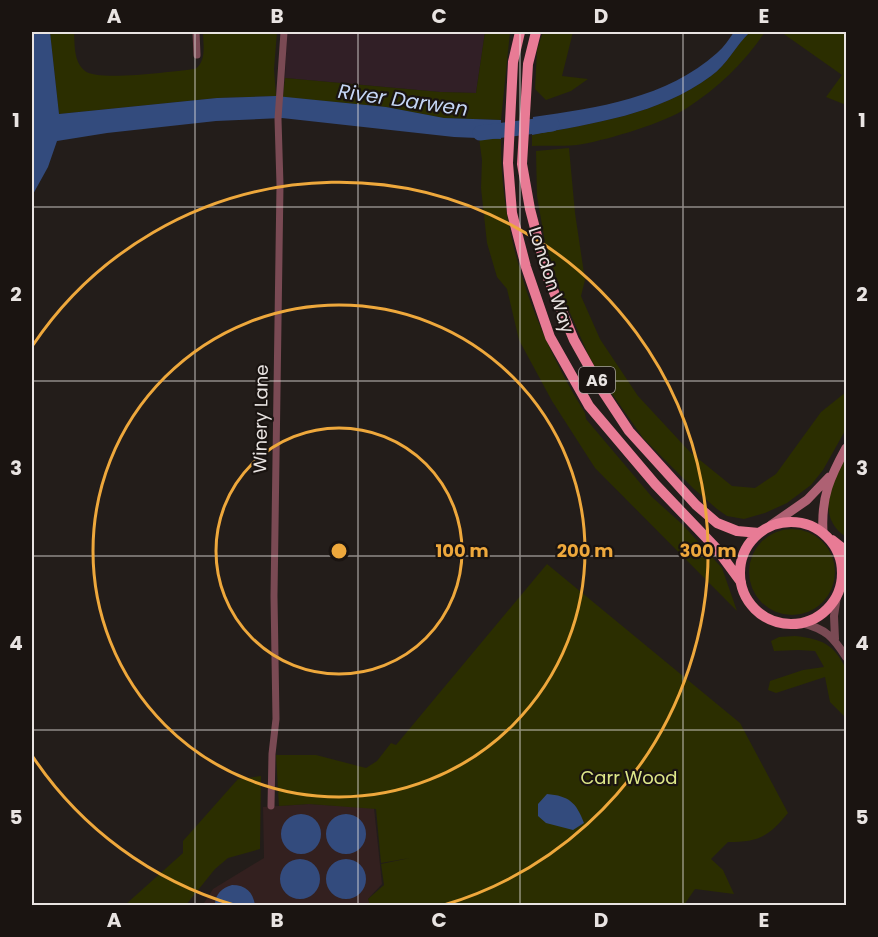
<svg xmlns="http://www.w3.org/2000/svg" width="878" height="937" font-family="Poppins,sans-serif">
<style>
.commercial{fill:#311f26}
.industrial{fill:#33201f}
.green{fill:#2b2e00}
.water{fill:#334b7d}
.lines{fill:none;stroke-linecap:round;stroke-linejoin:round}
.river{stroke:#334b7d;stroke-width:15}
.minor{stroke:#7a4a54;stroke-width:7}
.tertiary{stroke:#7a4a54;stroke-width:8}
.secondary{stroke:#ae6173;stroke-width:9}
.trunk{stroke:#e87b95;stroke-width:10}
.grid{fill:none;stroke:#e9e4e2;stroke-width:1.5;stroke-opacity:0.55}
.ring{fill:none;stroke:#eea83c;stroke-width:3}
.labels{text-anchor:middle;stroke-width:4.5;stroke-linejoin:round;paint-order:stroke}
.shield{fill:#1a1411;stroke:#aba6a3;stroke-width:1.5}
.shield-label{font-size:16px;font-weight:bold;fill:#e9e4e2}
.street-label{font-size:18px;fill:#e9e4e2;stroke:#1a1411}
.park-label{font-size:18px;fill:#dee789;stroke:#1a1411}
.water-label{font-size:20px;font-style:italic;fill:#c5d6f5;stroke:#1a1411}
.centre{fill:#eea83c;stroke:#1a1411;stroke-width:3}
.ring-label{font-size:18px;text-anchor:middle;font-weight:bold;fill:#eea83c;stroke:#1a1411;stroke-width:4.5;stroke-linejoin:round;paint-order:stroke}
.neatline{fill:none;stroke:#e9e4e2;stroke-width:2}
.grid-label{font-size:20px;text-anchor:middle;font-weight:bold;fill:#e9e4e2}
</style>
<rect width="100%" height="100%" fill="#231d1a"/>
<path class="commercial" d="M 287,32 L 485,32 L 476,93 L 440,92 L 285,78 Z"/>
<path class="industrial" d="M 309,804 L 374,808 L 382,884 L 368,899 L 370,905 L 202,906 L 213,889 L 264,858 L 263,807 Z"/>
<path class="green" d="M 50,32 L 74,32 C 75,44 73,61 85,71 C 99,82 174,71 195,69 C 207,61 203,44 203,32 L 277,32 L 274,69 L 276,96 L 217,98 L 59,114 Z
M 485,32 L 510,32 L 501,120 L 444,118 L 386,107 L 283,97 L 285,78 L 440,92 L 476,93 Z
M 543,32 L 573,32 L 562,76 L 588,79 L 571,91 L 546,100 L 535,89 L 537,50 Z
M 750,32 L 765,32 C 745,62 718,88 687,108 C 664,123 610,139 583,144 C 567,147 549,145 532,146 L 532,135 C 594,123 658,115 711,76 C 727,65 736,45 750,32 Z
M 781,32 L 846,32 L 846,105 L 826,97 L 842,75 Z
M 479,138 L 501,139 C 500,237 534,330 585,413 L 586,419 L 652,497 L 683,525 L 722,568 L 737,611 L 595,468 L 552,401 L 519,340 L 507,289 L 497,277 L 487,243 L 481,188 L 482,160 Z
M 569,148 L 575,213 L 585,280 L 581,296 L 600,339 L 638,396 L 690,452 L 732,486 L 755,488 L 776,474 L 821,412 L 846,392 L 846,429 L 823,470 L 811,485 L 787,503 L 765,513 L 744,519 L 727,516 L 717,509 L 694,489 L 643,438 L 601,378 L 588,354 L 560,290 L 545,242 L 537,196 L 536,151 Z
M 846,455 L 846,537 C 814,515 833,483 846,455 Z
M749 572a43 43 0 1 1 86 0a43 43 0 1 1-86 0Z
M 547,564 L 740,723 L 788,813 C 768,837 759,842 728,842 L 711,859 L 723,870 L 734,894 L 695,889 L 684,905 L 370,905 L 368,899 L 384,885 L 381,864 L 410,858 L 381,863 L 376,809 L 309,804 L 279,806 L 276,755 L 316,755 L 366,768 L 377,761 L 391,743 L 396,745 Z
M 795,636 C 822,639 834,644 846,669 L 846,718 L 830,702 L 825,677 L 776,693 L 768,690 L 770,681 L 803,670 L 824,667 L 815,651 L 798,650 L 774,651 L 771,641 L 779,637 Z
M 261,776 L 260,849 L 228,858 L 215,869 L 186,905 L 125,905 L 183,853 L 183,841 L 238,779 Z"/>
<path class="water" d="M 32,32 L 50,32 L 59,114 L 217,98 L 276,96 L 386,107 L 444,118 L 501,120 L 501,139 L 454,137 L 282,118 L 216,121 L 107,133 L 57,141 L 48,167 L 32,196 Z
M 734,32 L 750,32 C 736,45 727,65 711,76 C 658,115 594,123 532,135 L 533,117 C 597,108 667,98 717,53 C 724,47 729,39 734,32 Z
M 547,794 C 569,796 576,802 584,823 L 573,830 L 546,823 L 538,816 L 538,804 Z
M326 834a20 20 0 1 1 40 0a20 20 0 1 1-40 0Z
M281 834a20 20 0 1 1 40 0a20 20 0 1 1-40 0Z
M326 879a20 20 0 1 1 40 0a20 20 0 1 1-40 0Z
M280 879a20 20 0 1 1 40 0a20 20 0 1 1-40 0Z
M 232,885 C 246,885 253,892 255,905 L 215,905 C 215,894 222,888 232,885 Z"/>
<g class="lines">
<path class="river" d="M 480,133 L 552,124"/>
<path class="minor" d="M 196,32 L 197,55
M 271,806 L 272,754 L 276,719 L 274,596 L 280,185 L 278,119 L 284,32"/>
<path class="tertiary" d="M 802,623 C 826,629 833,637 846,657
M 835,639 L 834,616 L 837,596"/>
<path class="secondary" d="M 771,525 L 807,500 L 829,477
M 823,532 C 821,497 830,477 846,448"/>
<path class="trunk" d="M 520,32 L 513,62 L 508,163 L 512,213 L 526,267 L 550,337 L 589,406 L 655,484 L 716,548 L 741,582
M 536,32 L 528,64 L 522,164 L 530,209 L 548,278 L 574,340 L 602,390 L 629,431 L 696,505 L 717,523 L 737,531 L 759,533
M740 573a51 51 0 1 1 102 0a51 51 0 1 1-102 0Z
M 832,540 L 846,551"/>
</g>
<path class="grid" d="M 195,32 L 195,906M 358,32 L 358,906M 520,32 L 520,906M 683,32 L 683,906M 32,207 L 846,207M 32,381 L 846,381M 32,556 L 846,556M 32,730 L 846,730"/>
<g class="ring">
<circle cx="339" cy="551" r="123"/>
<circle cx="339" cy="551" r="246"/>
<path d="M234 905A369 369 0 0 1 33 757M33 345A369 369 0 1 1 444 905"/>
</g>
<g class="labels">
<rect class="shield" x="579" y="367" width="36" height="26" rx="4.5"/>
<g class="shield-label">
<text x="597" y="386">A6</text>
</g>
<g class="street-label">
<text transform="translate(551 280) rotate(72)" y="6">London Way</text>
<text transform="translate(261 419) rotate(-89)" y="6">Winery Lane</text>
</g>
<g class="park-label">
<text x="629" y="784">Carr Wood</text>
</g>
<g class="water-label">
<text transform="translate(403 100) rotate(8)" y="7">River Darwen</text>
</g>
</g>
<circle cx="339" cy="551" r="9" class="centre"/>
<g class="ring-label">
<text x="462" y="557">100 m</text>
<text x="585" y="557">200 m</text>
<text x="708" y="557">300 m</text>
</g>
<rect width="878" height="937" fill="none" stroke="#1a1411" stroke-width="66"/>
<rect x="33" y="33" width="812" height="871" class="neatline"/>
<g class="grid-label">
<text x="114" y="23">A</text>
<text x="277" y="23">B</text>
<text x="439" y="23">C</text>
<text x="601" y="23">D</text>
<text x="764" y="23">E</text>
<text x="16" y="127">1</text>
<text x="862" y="127">1</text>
<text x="16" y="301">2</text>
<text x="862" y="301">2</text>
<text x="16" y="475">3</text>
<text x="862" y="475">3</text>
<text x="16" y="650">4</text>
<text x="862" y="650">4</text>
<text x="16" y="824">5</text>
<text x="862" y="824">5</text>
<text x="114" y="927">A</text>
<text x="277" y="927">B</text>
<text x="439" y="927">C</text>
<text x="601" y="927">D</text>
<text x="764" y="927">E</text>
</g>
</svg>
